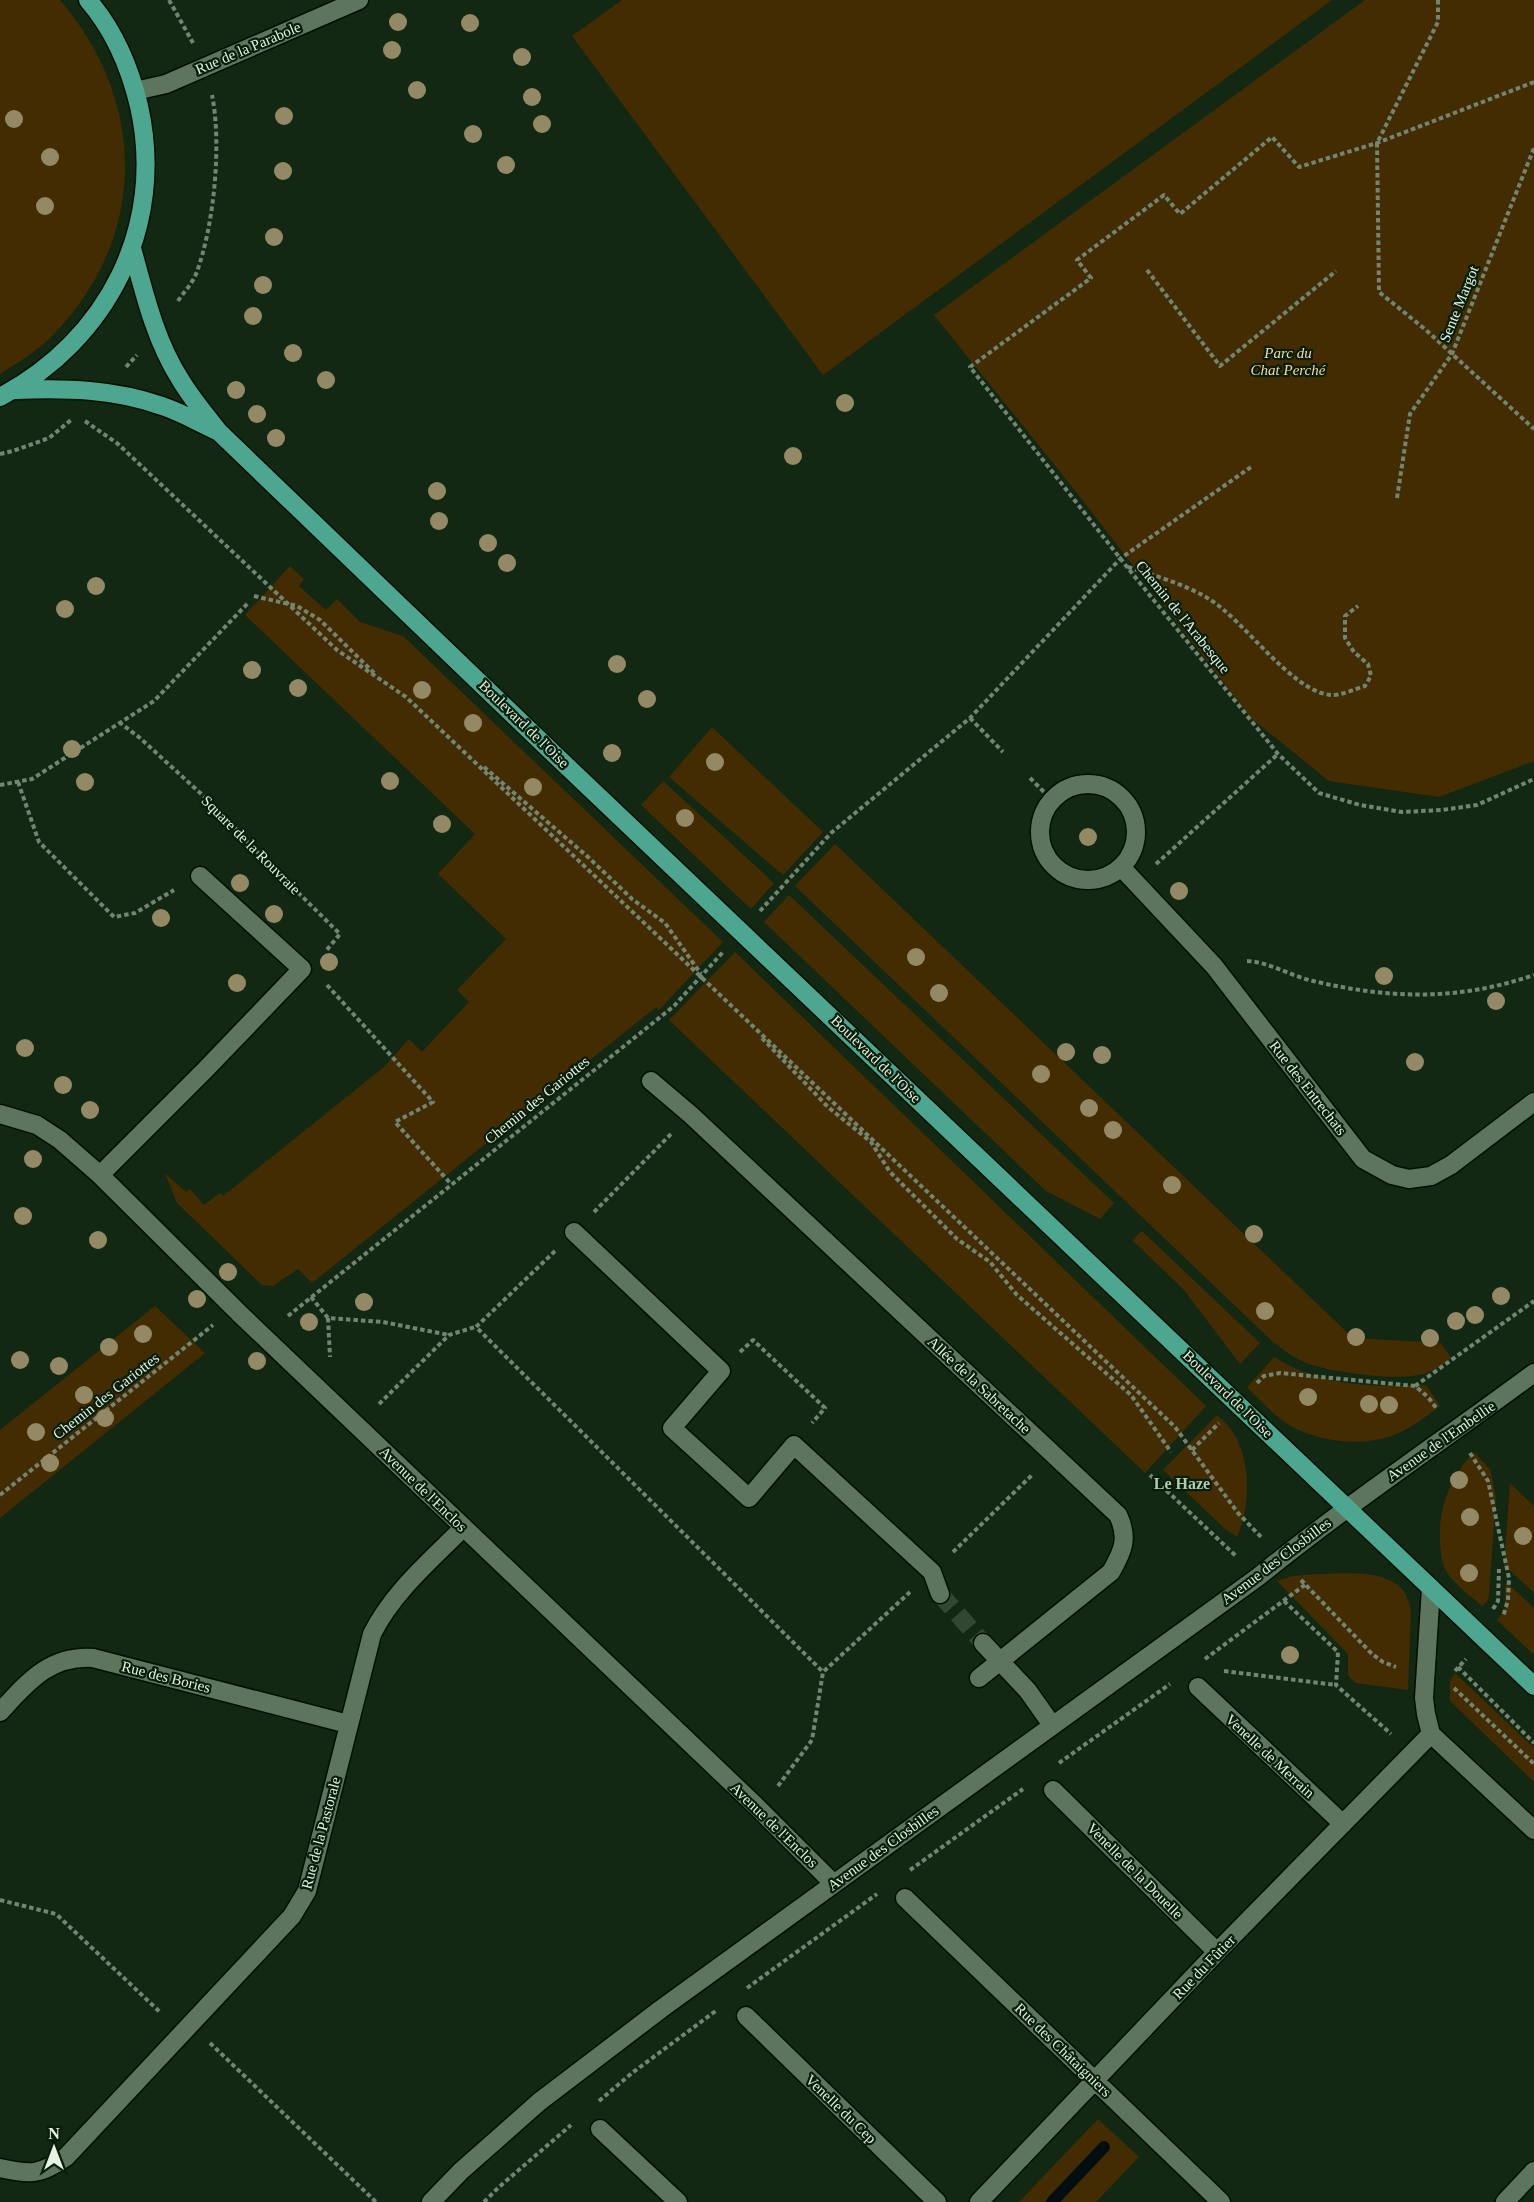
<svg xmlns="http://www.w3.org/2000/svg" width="1534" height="2202" font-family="Georgia,serif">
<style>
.green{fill:#442c02}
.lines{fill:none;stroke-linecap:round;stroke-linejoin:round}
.stream{stroke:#030e11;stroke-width:12}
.minor-tunnel{stroke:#324632;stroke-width:18;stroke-dasharray:18 9;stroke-linecap:butt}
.minor-casing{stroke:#001001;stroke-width:21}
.major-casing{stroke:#001001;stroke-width:21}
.path{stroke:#728573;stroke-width:4;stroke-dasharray:4.5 3;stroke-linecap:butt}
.minor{stroke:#5c755c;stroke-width:18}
.major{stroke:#4da790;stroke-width:18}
.tree{fill:#938965}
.labels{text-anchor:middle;stroke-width:4.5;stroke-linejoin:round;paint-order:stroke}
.street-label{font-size:15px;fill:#e5f3e5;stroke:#081e0a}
.park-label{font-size:15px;font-style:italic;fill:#fcd9a8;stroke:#081e0a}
.neighbourhood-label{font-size:16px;font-weight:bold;fill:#b1ccb1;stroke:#081e0a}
</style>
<rect width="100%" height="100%" fill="#122813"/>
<path class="green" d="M 0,0 L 60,0 C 147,102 148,235 55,333 C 39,350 19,362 0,374 Z
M 622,0 L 1332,0 L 823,375 L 572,36 Z
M 1365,0 L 1534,0 L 1534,761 L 1439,797 L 1329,781 L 1251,718 L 1077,493 L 934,315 Z
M 290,566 L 304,579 L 299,586 L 326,610 L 337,599 L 360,622 L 403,636 L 723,942 L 659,1010 L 656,1007 L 312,1283 L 298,1269 L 273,1286 L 262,1285 L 177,1203 L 165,1173 L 186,1192 L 190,1189 L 204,1205 L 220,1193 L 223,1196 L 384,1067 L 409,1039 L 422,1052 L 469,1002 L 457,990 L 506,939 L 438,874 L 475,834 L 245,615 Z
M 712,727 L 823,832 L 783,875 L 669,777 Z
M 663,781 L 774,883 L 751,909 L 641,805 Z
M 835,844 L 1353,1338 L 1441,1343 L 1451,1358 C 1444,1364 1436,1369 1427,1373 C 1402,1382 1338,1373 1312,1365 C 1297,1360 1284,1351 1272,1341 L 795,886 Z
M 789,895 L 1114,1203 L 1100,1219 L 1046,1191 L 764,922 Z
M 735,952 L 1206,1406 L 1145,1473 L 669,1020 Z
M 1142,1231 L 1260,1343 L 1240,1364 L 1184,1290 L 1132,1240 Z
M 155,1306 L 205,1353 L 0,1518 L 0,1430 Z
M 1274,1357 C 1322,1387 1371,1387 1426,1385 L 1440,1406 C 1429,1414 1418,1423 1405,1430 C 1372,1448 1326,1444 1292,1427 C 1275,1417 1261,1401 1247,1387 Z
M 1217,1415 C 1221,1419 1227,1423 1230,1428 C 1252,1458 1251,1505 1237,1537 L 1224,1528 L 1163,1470 Z
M 1474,1452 L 1490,1469 L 1496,1498 L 1489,1595 L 1487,1602 L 1482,1606 C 1470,1595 1453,1584 1445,1569 C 1441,1561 1441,1550 1440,1542 C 1438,1508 1451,1476 1474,1452 Z
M 1510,1483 L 1534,1506 L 1534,1593 L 1504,1565 Z
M 1316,1574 C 1342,1574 1382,1568 1402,1589 C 1407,1594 1409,1603 1411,1610 L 1408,1690 L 1355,1683 L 1348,1675 L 1348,1654 L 1277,1581 L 1293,1576 Z
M 1507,1583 L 1534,1608 L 1534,1655 L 1497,1620 L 1505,1609 L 1505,1587 Z
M 1455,1673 L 1534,1748 L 1534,1782 L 1450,1701 L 1450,1681 Z
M 1098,2119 L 1139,2157 L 1096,2202 L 1019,2202 Z"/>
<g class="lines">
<path class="stream" d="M 1052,2202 L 1104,2147"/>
<path class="minor-tunnel" d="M 940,1594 L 983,1643"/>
<defs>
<path id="minor" d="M 135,91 L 166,84 L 359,0
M1040 832a48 48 0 1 1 96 0a48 48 0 1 1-96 0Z
M 1121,867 L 1214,966 L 1363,1159 L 1392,1175 L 1409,1179 L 1431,1176 L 1451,1165 L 1534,1102
M 651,1081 L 691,1115 L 1118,1515 C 1129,1538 1123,1551 1111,1572 L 979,1678
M 0,1114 L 37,1125 L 60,1140 L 100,1175 L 241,1315 L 756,1806 L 834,1884
M 100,1175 L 205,1070 L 302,969 L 200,876
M 574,1232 L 721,1371 L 672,1428 L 749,1498 L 794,1445 L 932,1572 L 940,1594
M 1431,1588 L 1424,1698 L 1426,1714 L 1431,1734 L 1534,1830
M 983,1643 L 1028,1691 L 1052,1725
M 1198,1687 L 1343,1824
M 0,1712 C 27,1683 49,1655 93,1658 L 348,1724
M 1053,1790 L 1217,1952
M 905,1898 L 1221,2202
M 746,2016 L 937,2202
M 600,2129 L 678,2202
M 0,2168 C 31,2175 40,2175 66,2157 L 292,1916 L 307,1891 L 372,1634 C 393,1592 430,1561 463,1528
M 431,2202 L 461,2171 L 539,2102 L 661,2009 L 1258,1577 C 1347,1505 1442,1441 1534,1373
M 979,2202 L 1217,1952 L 1431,1734
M 1505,2202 L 1534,2171"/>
<path id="major" d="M 132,248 C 144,292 155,340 180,379 C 191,398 206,415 219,432 L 554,754 L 1534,1686
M 16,390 C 66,388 114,389 162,406 C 181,412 199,423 217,431
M 0,397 C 108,340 166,226 139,106 C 130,68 114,30 88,0"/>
</defs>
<use href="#minor" class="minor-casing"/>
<use href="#major" class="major-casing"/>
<path class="path" d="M 169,0 L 193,43
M 1438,0 L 1438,22 L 1377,143 L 1379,292 L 1426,330 L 1534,429
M 1534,82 L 1377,143 L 1299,167 L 1272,137 L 1180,214 L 1164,195 L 1077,260 L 1091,278 L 970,367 L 1127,567 L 1278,754 L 1319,793 L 1360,805 L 1402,812 L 1442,810 L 1477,805 L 1534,779
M 1147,270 L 1220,366 L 1336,271
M 178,301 C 183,293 192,284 196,274 C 214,227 222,144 212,95
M 126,367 L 137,355
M 85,421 L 118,444 L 337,650 L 406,697 L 442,731 L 1175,1427 L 1238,1513 L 1261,1537
M 0,454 L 13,451 L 49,438 L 71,420
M 1397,498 L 1410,414 L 1452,354 L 1534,148
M 1128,567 C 1155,576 1185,584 1209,599 C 1244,620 1290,690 1330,695 C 1340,696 1355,689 1365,686 L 1371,676 L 1368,664 L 1354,652 L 1345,638 L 1345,616 L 1358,606
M 254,596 L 297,606 L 320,620 L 374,673
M 970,718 L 1003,752
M 119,722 L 140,738 L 221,812 L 249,844 L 340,934 L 325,952
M 484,767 L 588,857 L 632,899 L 665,923 L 701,974
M 1030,778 L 1053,801
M 18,782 L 39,842 L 114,917 L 135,913 L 174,890
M 0,785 L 32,779 L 154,701 L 248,603
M 1156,864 L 1278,754
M 760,911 L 831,833 L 970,718 L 1121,558 L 1251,467
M 1247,961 C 1269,962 1291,976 1313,981 C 1390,999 1458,1001 1534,975
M 327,985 L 433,1102 L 395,1122 L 451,1184
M 762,1038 L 828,1107 L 871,1142 L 890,1172 L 957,1239 L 990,1262 L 1017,1295 L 1131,1395 L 1171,1452
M 594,1212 L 671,1134
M 555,1251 L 476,1327 L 823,1672
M 311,1297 L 328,1318 L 383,1322 L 449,1335
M 288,1316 L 674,1006 L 723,952
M 328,1318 L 330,1357
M 740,1352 L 753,1340 L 825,1408 L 812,1423
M 1257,1383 L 1264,1376 L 1280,1373 L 1415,1386 L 1428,1397 L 1437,1409
M 1415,1386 L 1534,1301
M 379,1404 L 449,1335 L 475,1327
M 1192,1450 L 1219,1423
M 1470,1453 L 1488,1481 L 1509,1578 L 1508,1600 L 1503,1617
M 1150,1475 L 1237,1557
M 0,1495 L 213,1325
M 953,1552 L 1033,1474
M 1301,1580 L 1372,1654 L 1383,1662 L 1396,1667
M 1284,1601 L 1338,1652 L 1336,1685 L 1391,1734
M 1493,1609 L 1498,1601 L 1499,1569
M 1205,1659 L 1306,1584
M 1458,1667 L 1534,1743
M 1224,1671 L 1336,1685
M 1455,1671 L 1466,1659
M 1454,1688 L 1534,1764
M 1059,1763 L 1170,1684
M 778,1786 L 812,1740 L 823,1672 L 910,1592
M 910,1870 L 1023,1789
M 0,1900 L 56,1914 L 161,2013
M 747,1988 L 877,1894
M 210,2043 L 376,2202
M 599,2101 L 632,2073 L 717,2010
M 484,2202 L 499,2187 L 571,2125"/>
<use href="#minor" class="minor"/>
<use href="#major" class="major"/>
</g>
<g class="tree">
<circle cx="398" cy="22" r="9"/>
<circle cx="470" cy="23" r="9"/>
<circle cx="392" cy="50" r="9"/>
<circle cx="522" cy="57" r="9"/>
<circle cx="417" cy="90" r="9"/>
<circle cx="532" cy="97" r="9"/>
<circle cx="284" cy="116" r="9"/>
<circle cx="14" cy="119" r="9"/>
<circle cx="542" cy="124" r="9"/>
<circle cx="473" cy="134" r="9"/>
<circle cx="50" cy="157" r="9"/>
<circle cx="506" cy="165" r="9"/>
<circle cx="283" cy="171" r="9"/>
<circle cx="45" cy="206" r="9"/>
<circle cx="274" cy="237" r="9"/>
<circle cx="263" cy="285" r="9"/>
<circle cx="253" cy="316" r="9"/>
<circle cx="293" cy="353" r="9"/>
<circle cx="326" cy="380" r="9"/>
<circle cx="236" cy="390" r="9"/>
<circle cx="845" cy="403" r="9"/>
<circle cx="257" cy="414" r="9"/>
<circle cx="276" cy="438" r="9"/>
<circle cx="793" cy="456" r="9"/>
<circle cx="437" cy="491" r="9"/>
<circle cx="439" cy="521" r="9"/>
<circle cx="488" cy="543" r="9"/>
<circle cx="507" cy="563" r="9"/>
<circle cx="96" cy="586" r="9"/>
<circle cx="65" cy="609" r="9"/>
<circle cx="617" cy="664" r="9"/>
<circle cx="252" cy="670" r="9"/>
<circle cx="298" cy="688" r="9"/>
<circle cx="422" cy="690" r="9"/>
<circle cx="647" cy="699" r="9"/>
<circle cx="473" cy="723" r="9"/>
<circle cx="72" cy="749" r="9"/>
<circle cx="612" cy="753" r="9"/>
<circle cx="715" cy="762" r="9"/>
<circle cx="390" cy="781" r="9"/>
<circle cx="85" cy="782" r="9"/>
<circle cx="533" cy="787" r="9"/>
<circle cx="685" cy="818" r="9"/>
<circle cx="442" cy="824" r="9"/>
<circle cx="1088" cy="837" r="9"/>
<circle cx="240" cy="883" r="9"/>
<circle cx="1179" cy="891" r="9"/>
<circle cx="274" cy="914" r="9"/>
<circle cx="161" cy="918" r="9"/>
<circle cx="916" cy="957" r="9"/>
<circle cx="329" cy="962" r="9"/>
<circle cx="1384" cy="976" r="9"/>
<circle cx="237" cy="983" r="9"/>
<circle cx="939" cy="993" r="9"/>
<circle cx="1496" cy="1001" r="9"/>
<circle cx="25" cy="1048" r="9"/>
<circle cx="1066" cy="1052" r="9"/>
<circle cx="1102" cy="1055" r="9"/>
<circle cx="1415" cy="1062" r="9"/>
<circle cx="1041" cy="1074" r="9"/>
<circle cx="63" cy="1085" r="9"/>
<circle cx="1089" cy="1108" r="9"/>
<circle cx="90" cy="1110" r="9"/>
<circle cx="1113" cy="1130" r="9"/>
<circle cx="33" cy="1159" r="9"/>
<circle cx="1172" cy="1185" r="9"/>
<circle cx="23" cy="1216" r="9"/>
<circle cx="1254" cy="1234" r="9"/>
<circle cx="98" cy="1240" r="9"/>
<circle cx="228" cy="1272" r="9"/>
<circle cx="1501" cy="1296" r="9"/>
<circle cx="197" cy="1299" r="9"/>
<circle cx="364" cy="1302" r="9"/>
<circle cx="1265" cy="1311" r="9"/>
<circle cx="1475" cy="1315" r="9"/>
<circle cx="1456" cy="1321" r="9"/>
<circle cx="309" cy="1322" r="9"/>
<circle cx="143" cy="1334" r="9"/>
<circle cx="1356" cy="1337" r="9"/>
<circle cx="1430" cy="1338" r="9"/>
<circle cx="109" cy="1347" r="9"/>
<circle cx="20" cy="1360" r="9"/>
<circle cx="257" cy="1361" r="9"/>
<circle cx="59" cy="1366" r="9"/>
<circle cx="84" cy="1395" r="9"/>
<circle cx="1308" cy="1397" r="9"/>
<circle cx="1369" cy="1404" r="9"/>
<circle cx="1389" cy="1405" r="9"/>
<circle cx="105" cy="1418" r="9"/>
<circle cx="36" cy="1432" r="9"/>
<circle cx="50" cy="1463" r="9"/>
<circle cx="1459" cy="1480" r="9"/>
<circle cx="1470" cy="1517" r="9"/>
<circle cx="1523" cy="1536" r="9"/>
<circle cx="1469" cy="1573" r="9"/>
<circle cx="1290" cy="1655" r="9"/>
</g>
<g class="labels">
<g class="street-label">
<text transform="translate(248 48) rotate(-23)" y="5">Rue de la Parabole</text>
<text transform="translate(1459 304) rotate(-68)" y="5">Sente Margot</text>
<text transform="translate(1183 617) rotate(51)" y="5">Chemin de l'Arabesque</text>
<text transform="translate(524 724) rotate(44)" y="5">Boulevard de l'Oise</text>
<text transform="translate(251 845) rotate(45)" y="5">Square de la Rouvraie</text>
<text transform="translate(876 1059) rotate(44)" y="5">Boulevard de l'Oise</text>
<text transform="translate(1308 1088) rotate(52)" y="5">Rue des Entrechats</text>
<text transform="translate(537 1100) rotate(-39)" y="5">Chemin des Gariottes</text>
<text transform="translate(979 1385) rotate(43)" y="5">Allée de la Sabretache</text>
<text transform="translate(1228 1394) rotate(44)" y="5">Boulevard de l'Oise</text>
<text transform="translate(106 1396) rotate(-38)" y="5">Chemin des Gariottes</text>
<text transform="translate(1441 1441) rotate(-35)" y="5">Avenue de l'Embellie</text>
<text transform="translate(423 1489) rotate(44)" y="5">Avenue de l'Enclos</text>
<text transform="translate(1276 1561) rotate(-37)" y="5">Avenue des Closbilles</text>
<text transform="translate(166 1677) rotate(14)" y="5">Rue des Bories</text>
<text transform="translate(1270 1756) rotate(43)" y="5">Venelle de Merrain</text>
<text transform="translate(774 1825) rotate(44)" y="5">Avenue de l'Enclos</text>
<text transform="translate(321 1833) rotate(-75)" y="5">Rue de la Pastorale</text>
<text transform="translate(883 1848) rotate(-36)" y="5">Avenue des Closbilles</text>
<text transform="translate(1135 1871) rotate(45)" y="5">Venelle de la Douelle</text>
<text transform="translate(1204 1967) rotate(-46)" y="5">Rue du Fûtier</text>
<text transform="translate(1063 2050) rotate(44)" y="5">Rue des Châtaigniers</text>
<text transform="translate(841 2109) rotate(44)" y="5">Venelle du Cep</text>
</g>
<g class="park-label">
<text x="1288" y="358">Parc du<tspan x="1288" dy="17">Chat Perché</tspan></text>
</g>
<g class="neighbourhood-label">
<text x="1182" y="1489">Le Haze</text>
</g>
</g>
<g transform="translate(54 2148)" stroke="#081e0a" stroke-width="4.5" paint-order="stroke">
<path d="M0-4.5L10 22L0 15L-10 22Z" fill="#e5f3e5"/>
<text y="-9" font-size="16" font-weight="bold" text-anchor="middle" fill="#e5f3e5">N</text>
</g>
</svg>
